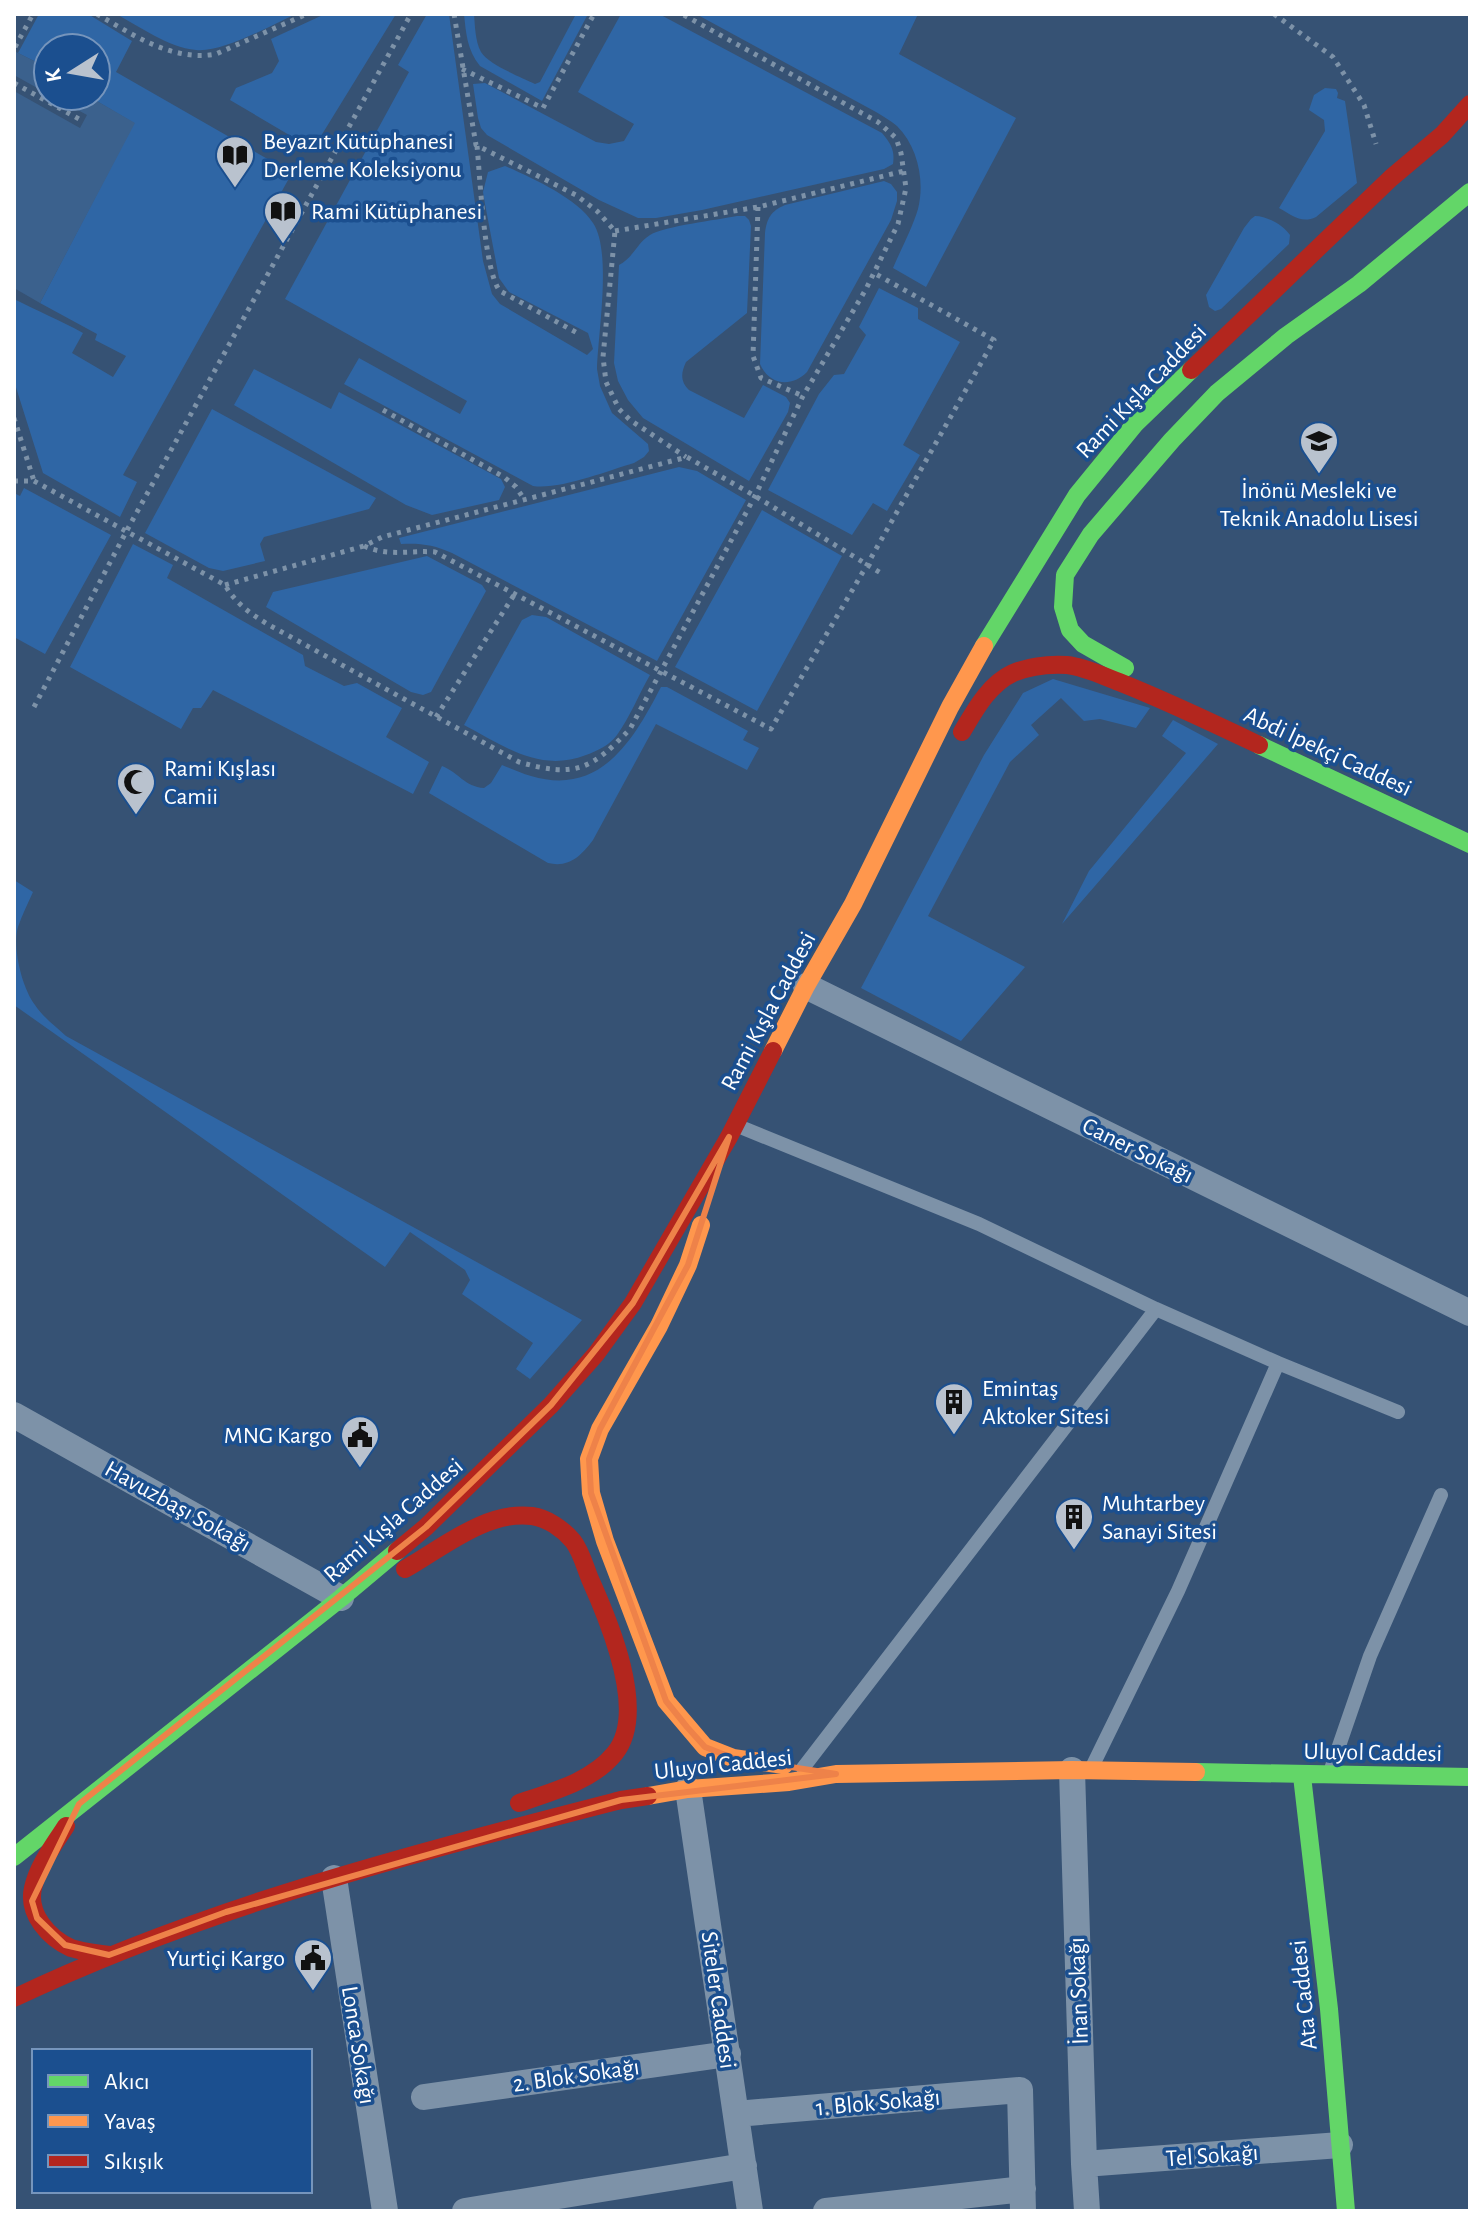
<svg xmlns="http://www.w3.org/2000/svg" width="1484" height="2225" font-family="'Alegreya Sans',sans-serif">
<style>
.green{fill:#2f66a5}
.water{fill:#3b618d}
.lines{fill:none;stroke-linecap:round;stroke-linejoin:round}
.path{stroke:#7d92a8;stroke-width:5;stroke-dasharray:4 6;stroke-linecap:butt}
.lane{stroke:#7d92a8;stroke-width:14}
.street{stroke:#7d92a8;stroke-width:26}
.fast{stroke:#63d668;stroke-width:18}
.slow{stroke:#ff974d;stroke-width:18}
.jam{stroke:#b3261e;stroke-width:18}
.marked{fill:none;stroke:#ee8249;stroke-width:6;stroke-linejoin:round}
.labels{text-anchor:middle;stroke-width:7;stroke-linejoin:round;paint-order:stroke}
.poi-label{font-size:24px;fill:#fff;stroke:#1b4f8f;text-anchor:start}
.street-label{font-size:24px;fill:#fff;stroke:#1b4f8f}
</style>
<rect width="100%" height="100%" fill="#365274"/>
<path class="green" d="M 39,14 L 88,14 L 132,41 L 116,72 L 292,173 L 123,475 L 137,482 L 120,517 L 43,473 L 14,381 L 14,299 C 37,311 60,320 83,333 L 72,353 L 113,377 L 126,356 L 95,340 L 97,334 L 40,303 L 134,123 L 95,100 L 96,48 L 48,48 L 48,68 L 18,53 Z
M 116,14 L 296,14 C 272,25 221,53 196,50 C 167,47 141,27 116,14 Z
M 325,14 L 396,14 L 313,149 L 230,100 L 236,88 L 272,73 L 279,61 L 271,39 Z
M 427,14 L 449,14 L 483,261 L 492,294 L 500,304 L 587,355 L 593,349 L 588,333 L 509,292 L 499,278 L 485,204 L 483,192 L 488,172 L 505,166 C 532,178 577,198 593,223 C 612,251 598,333 597,369 L 600,386 L 612,413 L 648,444 L 649,451 L 644,457 L 634,463 C 607,471 559,490 533,486 L 344,384 L 359,358 L 460,414 L 467,401 L 285,299 L 409,72 L 398,65 Z
M 464,14 L 474,14 C 475,25 475,41 481,52 C 489,65 521,77 535,84 L 540,82 L 576,14 L 588,14 L 542,101 L 480,66 C 467,50 466,33 464,14 Z
M 621,14 L 659,14 L 882,133 C 891,144 895,150 893,164 L 884,169 L 702,210 L 656,218 L 638,218 L 599,200 L 487,135 L 481,128 L 478,118 L 473,84 L 485,83 L 596,142 L 609,144 L 624,141 L 634,124 L 578,92 Z
M 696,14 L 918,14 L 899,54 L 1016,118 L 926,287 L 893,268 C 901,249 912,229 918,209 C 925,181 918,147 897,126 C 891,121 883,116 876,112 Z
M 1325,88 L 1336,89 L 1338,93 L 1337,98 L 1345,101 L 1357,183 L 1316,217 C 1301,224 1292,215 1279,208 L 1325,131 L 1324,120 L 1309,110 L 1314,95 Z
M 884,181 L 891,184 L 897,192 L 897,201 L 891,220 L 807,372 C 791,388 769,385 760,364 L 765,233 C 767,218 771,211 785,205 Z
M 737,216 L 745,216 L 749,220 L 751,226 L 747,313 L 686,362 C 681,373 680,381 689,390 L 744,418 L 763,385 L 786,397 L 790,403 L 788,412 L 749,481 L 643,418 L 628,400 L 618,381 L 614,363 L 619,265 C 633,258 637,243 650,235 C 665,226 717,220 737,216 Z
M 1255,216 C 1267,216 1283,225 1290,235 L 1289,244 L 1221,309 L 1215,311 L 1209,307 L 1206,295 L 1244,228 L 1251,219 Z
M 879,288 L 918,308 L 918,319 L 960,342 L 903,445 L 920,455 L 887,511 L 873,503 L 852,535 L 768,490 L 819,394 L 834,375 L 844,374 L 866,335 L 859,327 Z
M 254,369 L 331,409 L 339,392 L 501,479 L 505,487 L 499,500 L 432,515 L 406,505 L 234,405 Z
M 212,409 L 376,498 L 369,509 L 264,537 L 260,544 L 265,561 L 223,571 L 209,568 L 145,533 Z
M 679,467 L 697,471 L 746,500 L 657,661 L 452,553 C 434,545 421,543 401,544 L 399,538 Z
M 24,488 L 111,535 L 45,654 L 14,637 L 14,493 L 20,496 Z
M 762,510 L 842,556 L 757,711 L 675,667 Z
M 133,544 L 173,565 L 167,578 L 303,655 L 305,666 L 344,686 L 357,683 L 402,708 L 386,737 L 429,762 L 413,794 L 213,690 L 201,708 L 193,708 L 181,729 L 70,667 Z
M 427,556 L 482,585 L 486,591 L 431,692 L 423,695 L 411,692 L 266,607 L 273,592 Z
M 532,615 L 546,617 L 650,675 C 639,694 630,717 617,735 C 610,745 597,751 586,755 C 539,773 504,746 464,725 L 522,620 Z
M 1053,679 L 1150,708 L 1136,728 L 1100,719 L 1084,721 L 1061,698 L 1031,725 L 1039,735 L 1010,762 L 928,916 L 1025,967 L 961,1041 L 861,988 L 984,755 L 1023,693 Z
M 661,687 L 667,687 L 748,731 L 743,740 L 759,748 L 747,770 L 656,724 L 593,840 C 581,856 569,868 548,863 L 429,793 L 442,766 C 458,772 465,787 484,788 L 491,783 L 502,765 C 512,769 521,773 531,776 C 601,797 634,739 661,687 Z
M 1173,720 L 1218,744 L 1062,924 L 1089,871 L 1186,753 L 1162,736 Z
M 14,880 L 33,892 C 28,903 22,915 18,927 C 12,947 22,988 35,1005 C 43,1017 55,1026 66,1036 L 582,1320 L 530,1379 L 516,1369 L 533,1343 L 462,1294 L 470,1280 L 465,1270 L 410,1232 L 385,1267 L 14,1005 Z"/>
<path class="water" d="M 14,51 L 48,68 L 48,94 L 14,75 Z
M 14,91 L 80,128 L 87,115 L 52,96 L 94,96 L 95,100 L 135,123 L 40,303 L 14,288 Z"/>
<g class="lines">
<path class="path" d="M 97,14 C 133,35 173,62 216,54 L 307,14
M 454,14 L 476,145 L 576,195 L 597,211 L 615,231 L 603,357 L 606,382 L 619,409 L 630,420 L 686,457
M 1274,14 L 1333,57 L 1364,105 L 1376,144
M 15,47 L 33,14
M 462,69 L 543,108 L 594,14
M 14,83 L 79,119
M 477,146 C 480,175 484,272 500,291 L 581,335
M 758,207 L 753,356 L 761,378 L 803,396
M 615,231 L 758,207 L 904,171
M 383,410 L 504,477 L 516,487 L 524,499
M 14,418 L 34,481
M 14,481 L 34,481 L 225,585 C 236,604 251,614 269,625 L 519,762 C 575,778 591,770 630,729 L 755,496 L 803,396 L 866,289 L 898,224 L 906,188 L 901,153 L 896,138 L 878,122 L 682,14
M 364,546 C 388,557 410,550 435,552 L 771,729 L 867,565 L 994,340 L 874,273
M 225,585 L 364,546 L 382,537 L 687,457 L 755,496 L 884,575
M 34,707 L 126,532 L 411,14
M 436,717 L 514,595"/>
<path class="lane" d="M 738,1126 L 979,1224 L 1156,1309 L 1278,1363 L 1398,1412
M 1092,1767 L 1178,1591 L 1278,1363
M 803,1768 L 1156,1309
M 1330,1772 L 1370,1656 L 1441,1495"/>
<path class="street" d="M 806,986 L 1470,1313
M 14,1415 L 341,1598
M 1072,1770 L 1084,2164 L 1087,2211
M 688,1789 L 750,2211
M 334,1878 L 385,2211
M 424,2097 L 728,2054
M 736,2114 L 1020,2090 L 1023,2211
M 1084,2164 L 1340,2145
M 465,2211 L 744,2166
M 826,2211 L 1023,2189"/>
<path class="fast" d="M 984,646 L 1077,495 L 1135,424 L 1191,370
M 1125,668 L 1083,644 L 1070,630 L 1063,607 L 1065,575 L 1091,534 L 1172,440 L 1217,393 L 1286,336 L 1359,284 L 1470,192
M 1259,745 L 1470,844
M 1196,1772 L 1470,1777
M 1302,1776 L 1329,2009 L 1346,2211
M 14,1857 L 341,1598 L 397,1551"/>
<path class="slow" d="M 773,1051 L 806,986 L 853,904 L 950,707 L 984,646
M 701,1225 L 688,1265 L 659,1326 L 600,1429 L 589,1459 L 591,1493 L 605,1541 L 666,1701 L 705,1747 L 733,1758 L 784,1765
M 648,1796 L 688,1789 L 789,1782 L 836,1774 L 1072,1770 L 1196,1772"/>
<path class="jam" d="M 1191,370 L 1391,178 L 1442,135 L 1470,104
M 962,732 C 975,710 989,684 1013,673 C 1030,666 1050,664 1067,665 C 1085,667 1103,676 1119,682 C 1167,701 1213,723 1259,745
M 397,1551 L 426,1527 L 551,1405 L 596,1354 L 633,1303 L 729,1137 L 773,1051
M 405,1569 C 442,1548 487,1510 532,1516 C 547,1518 563,1529 573,1541 C 581,1551 585,1567 590,1579 C 609,1621 648,1712 615,1753 C 593,1781 552,1792 519,1803
M 66,1826 C 54,1845 38,1865 33,1888 C 27,1914 49,1938 71,1948 C 83,1952 96,1953 109,1955
M 14,1998 C 207,1906 415,1853 621,1800 L 648,1796"/>
</g>
<path class="marked" d="M 729,1137 L 688,1265 L 600,1429 L 589,1459 L 591,1493 L 666,1701 L 687,1727 L 705,1747 L 733,1758 L 836,1774 L 621,1800 L 226,1912 L 109,1955 L 65,1945 L 37,1918 L 32,1901 L 79,1804 L 426,1527 L 551,1405 L 633,1303 Z"/>
<defs>
<symbol id="library-pin" viewBox="-11 -11 22 30"><path d="M0 17L-7.5 6A9.5 9.5 0 1 1 7.5 6Z" fill="#b9c2ce" stroke="#1b4f8f"/><path d="M-6-4Q-3-5.5-.7-3.5V5Q-3 3-6 4ZM6-4Q3-5.5 .7-3.5V5Q3 3 6 4Z" fill="#111"/></symbol>
<symbol id="school-pin" viewBox="-11 -11 22 30"><path d="M0 17L-7.5 6A9.5 9.5 0 1 1 7.5 6Z" fill="#b9c2ce" stroke="#1b4f8f"/><path d="M0-5L7-2L0 1L-7-2ZM-4 1L0 2.5L4 1V4Q0 6-4 4Z" fill="#111"/></symbol>
<symbol id="mosque-pin" viewBox="-11 -11 22 30"><path d="M0 17L-7.5 6A9.5 9.5 0 1 1 7.5 6Z" fill="#b9c2ce" stroke="#1b4f8f"/><path d="M3.5-4.9A6 6 0 1 0 3.5 4.9A5 5 0 1 1 3.5-4.9Z" fill="#111"/></symbol>
<symbol id="building-pin" viewBox="-11 -11 22 30"><path d="M0 17L-7.5 6A9.5 9.5 0 1 1 7.5 6Z" fill="#b9c2ce" stroke="#1b4f8f"/><path d="M-4-6H4V6H1V3H-1V6H-4ZM-2.5-4.3h1.7v1.8h-1.7ZM.8-4.3h1.7v1.8H.8ZM-2.5-1h1.7V.8h-1.7ZM.8-1h1.7V.8H.8Z" fill="#111"/></symbol>
<symbol id="civic-pin" viewBox="-11 -11 22 30"><path d="M0 17L-7.5 6A9.5 9.5 0 1 1 7.5 6Z" fill="#b9c2ce" stroke="#1b4f8f"/><path d="M-.6-6.5H3V-4.5H.6V-3L4-1V1h2V6H-6V1h2V-1L-.6-3ZM-1.2 2.5V6h2.4V2.5Z" fill="#111"/></symbol>
</defs>
<g fill-rule="evenodd">
<use href="#library-pin" x="213" y="133" width="44" height="60"/>
<use href="#library-pin" x="261" y="189" width="44" height="60"/>
<use href="#school-pin" x="1297" y="419" width="44" height="60"/>
<use href="#mosque-pin" x="114" y="760" width="44" height="60"/>
<use href="#building-pin" x="932" y="1380" width="44" height="60"/>
<use href="#civic-pin" x="338" y="1413" width="44" height="60"/>
<use href="#building-pin" x="1052" y="1495" width="44" height="60"/>
<use href="#civic-pin" x="291" y="1936" width="44" height="60"/>
</g>
<g class="labels">
<g class="poi-label">
<text x="263" y="149">Beyazıt Kütüphanesi<tspan x="263" dy="28">Derleme Koleksiyonu</tspan></text>
<text x="311" y="219">Rami Kütüphanesi</text>
<text x="1319" y="498" text-anchor="middle">İnönü Mesleki ve<tspan x="1319" dy="28">Teknik Anadolu Lisesi</tspan></text>
<text x="164" y="776">Rami Kışlası<tspan x="164" dy="28">Camii</tspan></text>
<text x="982" y="1396">Emintaş<tspan x="982" dy="28">Aktoker Sitesi</tspan></text>
<text x="332" y="1443" text-anchor="end">MNG Kargo</text>
<text x="1102" y="1511">Muhtarbey<tspan x="1102" dy="28">Sanayi Sitesi</tspan></text>
<text x="285" y="1966" text-anchor="end">Yurtiçi Kargo</text>
</g>
<g class="street-label">
<text transform="translate(1141 391) rotate(-46)" y="8">Rami Kışla Caddesi</text>
<text transform="translate(1328 751) rotate(25)" y="8">Abdi İpekçi Caddesi</text>
<text transform="translate(768 1011) rotate(-62)" y="8">Rami Kışla Caddesi</text>
<text transform="translate(1138 1150) rotate(26)" y="8">Caner Sokağı</text>
<text transform="translate(178 1506) rotate(29)" y="8">Havuzbaşı Sokağı</text>
<text transform="translate(393 1520) rotate(-41)" y="8">Rami Kışla Caddesi</text>
<text transform="translate(1373 1752) rotate(1)" y="8">Uluyol Caddesi</text>
<text transform="translate(723 1764) rotate(-6)" y="8">Uluyol Caddesi</text>
<text transform="translate(1078 1991) rotate(-92)" y="8">İnan Sokağı</text>
<text transform="translate(1303 1995) rotate(-96)" y="8">Ata Caddesi</text>
<text transform="translate(719 2000) rotate(82)" y="8">Siteler Caddesi</text>
<text transform="translate(359 2045) rotate(81)" y="8">Lonca Sokağı</text>
<text transform="translate(576 2075) rotate(-8)" y="8">2. Blok Sokağı</text>
<text transform="translate(878 2102) rotate(-5)" y="8">1. Blok Sokağı</text>
<text transform="translate(1212 2155) rotate(-4)" y="8">Tel Sokağı</text>
</g>
</g>
<rect width="1484" height="2225" fill="none" stroke="#ffffff" stroke-width="32"/>
<rect x="32" y="2049" width="280" height="144" fill="#1b4f8f" stroke="#7695bc" stroke-width="2"/>
<rect x="48" y="2075" width="40" height="12" fill="#63d668" stroke="#7695bc" stroke-width="2"/>
<text x="104" y="2089" font-size="24" fill="#ffffff">Akıcı</text>
<rect x="48" y="2115" width="40" height="12" fill="#ff974d" stroke="#7695bc" stroke-width="2"/>
<text x="104" y="2129" font-size="24" fill="#ffffff">Yavaş</text>
<rect x="48" y="2155" width="40" height="12" fill="#b3261e" stroke="#7695bc" stroke-width="2"/>
<text x="104" y="2169" font-size="24" fill="#ffffff">Sıkışık</text>
<g transform="translate(72 72) rotate(259)"><circle r="38" fill="#1b4f8f" stroke="#7695bc" stroke-width="2"/>
<path d="M0-6L14 30L0 20L-14 30Z" fill="#b9c2ce"/>
<text y="-12" font-size="22" font-weight="bold" text-anchor="middle" fill="#ffffff">K</text>
</g>
</svg>
